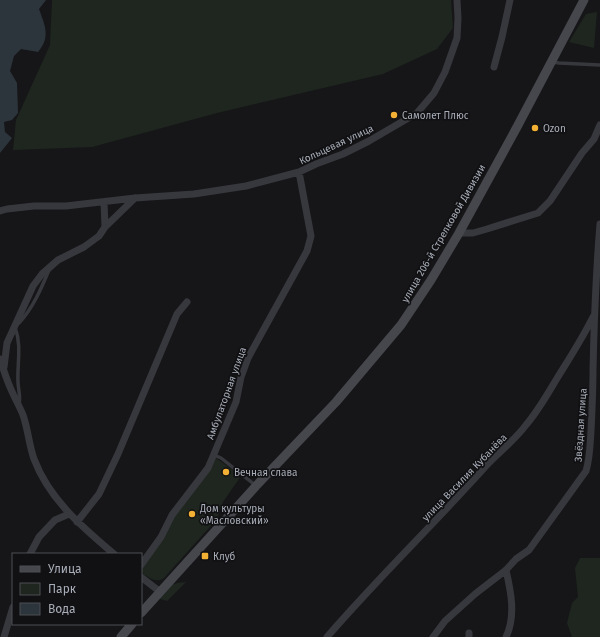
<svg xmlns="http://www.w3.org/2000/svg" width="600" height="637" font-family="'Fira Sans',sans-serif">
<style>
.green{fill:#1e261f}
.water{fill:#2c353c}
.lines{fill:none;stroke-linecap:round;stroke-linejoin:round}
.service{stroke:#37383d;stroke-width:3.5}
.minor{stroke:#37383d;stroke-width:7}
.secondary{stroke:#45474d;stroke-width:9}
.poi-dot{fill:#f2b134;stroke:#111113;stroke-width:1.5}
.labels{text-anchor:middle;stroke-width:3.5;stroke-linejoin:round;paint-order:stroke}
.poi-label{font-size:10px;fill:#a8adb8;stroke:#111113;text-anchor:start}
.street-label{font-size:10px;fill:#a8adb8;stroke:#111113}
</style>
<rect width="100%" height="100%" fill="#161618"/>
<path class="green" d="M 52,0 L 451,0 L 453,28 L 437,49 L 383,74 L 217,113 L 92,147 L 13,150 L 16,120 L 50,45 Z
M 597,12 L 594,48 L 569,42 L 586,14 Z
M 216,458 L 241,476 L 223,502 L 217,519 L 163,579 C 154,583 148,577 141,572 L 141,568 L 174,517 Z
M 580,558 L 600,558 L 600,637 L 572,637 L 567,623 L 572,603 L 578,597 L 575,568 Z
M 186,582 L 167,601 L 160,599 C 165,586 172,583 186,582 Z"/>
<path class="water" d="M 0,0 L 46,0 L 39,9 C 45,26 51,37 38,52 L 21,49 L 14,56 L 10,71 L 17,83 L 18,113 L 12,120 L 4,122 L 5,132 L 12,138 L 0,153 Z"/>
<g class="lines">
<path class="service" d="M 552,62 L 559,63 L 600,65
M 19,323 C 33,308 41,289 49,270
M 15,327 C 22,346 17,363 18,382 C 18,389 21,396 19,404
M 214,455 L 221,458 L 255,485"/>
<path class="minor" d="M 494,67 L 502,37 L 510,0
M 104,202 L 105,227
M 0,211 L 7,209 L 34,206 L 66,206 L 135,198 L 194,194 L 246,186 L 299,172 L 316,164 L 343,154 L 369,141 L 417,113 L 434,93 L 445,72 L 457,38 L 458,18 L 457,0
M 459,233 L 473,233 L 487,229 L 538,213 L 550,201 L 582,153 L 594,139 L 600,125
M 0,359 C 3,368 6,378 10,387 C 14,397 19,405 23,415 C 28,429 29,445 34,459 C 49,499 82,527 114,554
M 4,367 L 7,343 L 33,286 L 42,274 L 58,260 L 84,247 L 99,236 L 105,227 L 135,198
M 77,522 L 99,494 L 118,454 L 177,314 L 187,302
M 30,554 L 39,537 L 55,520 L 69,514
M 141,565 L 161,537 L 172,515 L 208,468 L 236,402 L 241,377 L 248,358 L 307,251 L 311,236 L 299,172
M 506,570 C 511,592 516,616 506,637
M 141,577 L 159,591
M 469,633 L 469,637
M 4,637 L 13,607
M 327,637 C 378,578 434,524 486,466 C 499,452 514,441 526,425 C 538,411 547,395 556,380 C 569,359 582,339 593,317
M 433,637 L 445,621 L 475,594 L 506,570 L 516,559 L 529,550 L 586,471 C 590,458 590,445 591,431 C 592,411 593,391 593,370 C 594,322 596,273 600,224"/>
<path class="secondary" d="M 141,613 L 256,486 L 336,402 L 401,325 L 431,280 L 459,233 L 517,127 L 584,0
M 121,637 L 132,624"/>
</g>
<g class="poi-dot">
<circle cx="394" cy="115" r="4"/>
<circle cx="535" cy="128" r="4"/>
<circle cx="226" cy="472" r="4"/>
<circle cx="192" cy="514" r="4"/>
<rect x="201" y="552" width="8" height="8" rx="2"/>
</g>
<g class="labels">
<g class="poi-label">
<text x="402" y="119">Самолет Плюс</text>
<text x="543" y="132">Ozon</text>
<text x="234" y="476">Вечная слава</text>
<text x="200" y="512">Дом культуры<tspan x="200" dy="12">«Масловский»</tspan></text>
<text x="213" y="560">Клуб</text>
</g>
<g class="street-label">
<text transform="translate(336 144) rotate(-25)" y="4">Кольцевая улица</text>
<text transform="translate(443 233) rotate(-60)" y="4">улица 206-й Стрелковой Дивизии</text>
<text transform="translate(226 393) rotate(-70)" y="4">Амбулаторная улица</text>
<text transform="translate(580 425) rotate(-86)" y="4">Звёздная улица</text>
<text transform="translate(464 477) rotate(-46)" y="4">улица Василия Кубанёва</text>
</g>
</g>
<rect x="12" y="553" width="130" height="72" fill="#111113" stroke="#4d4f55"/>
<rect x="20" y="566" width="20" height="6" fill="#45474d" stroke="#4d4f55"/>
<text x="48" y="573" font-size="12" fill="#a8adb8">Улица</text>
<rect x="20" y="583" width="20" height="12" fill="#1e261f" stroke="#4d4f55"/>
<text x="48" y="593" font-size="12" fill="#a8adb8">Парк</text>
<rect x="20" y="603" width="20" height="12" fill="#2c353c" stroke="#4d4f55"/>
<text x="48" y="613" font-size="12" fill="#a8adb8">Вода</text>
</svg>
